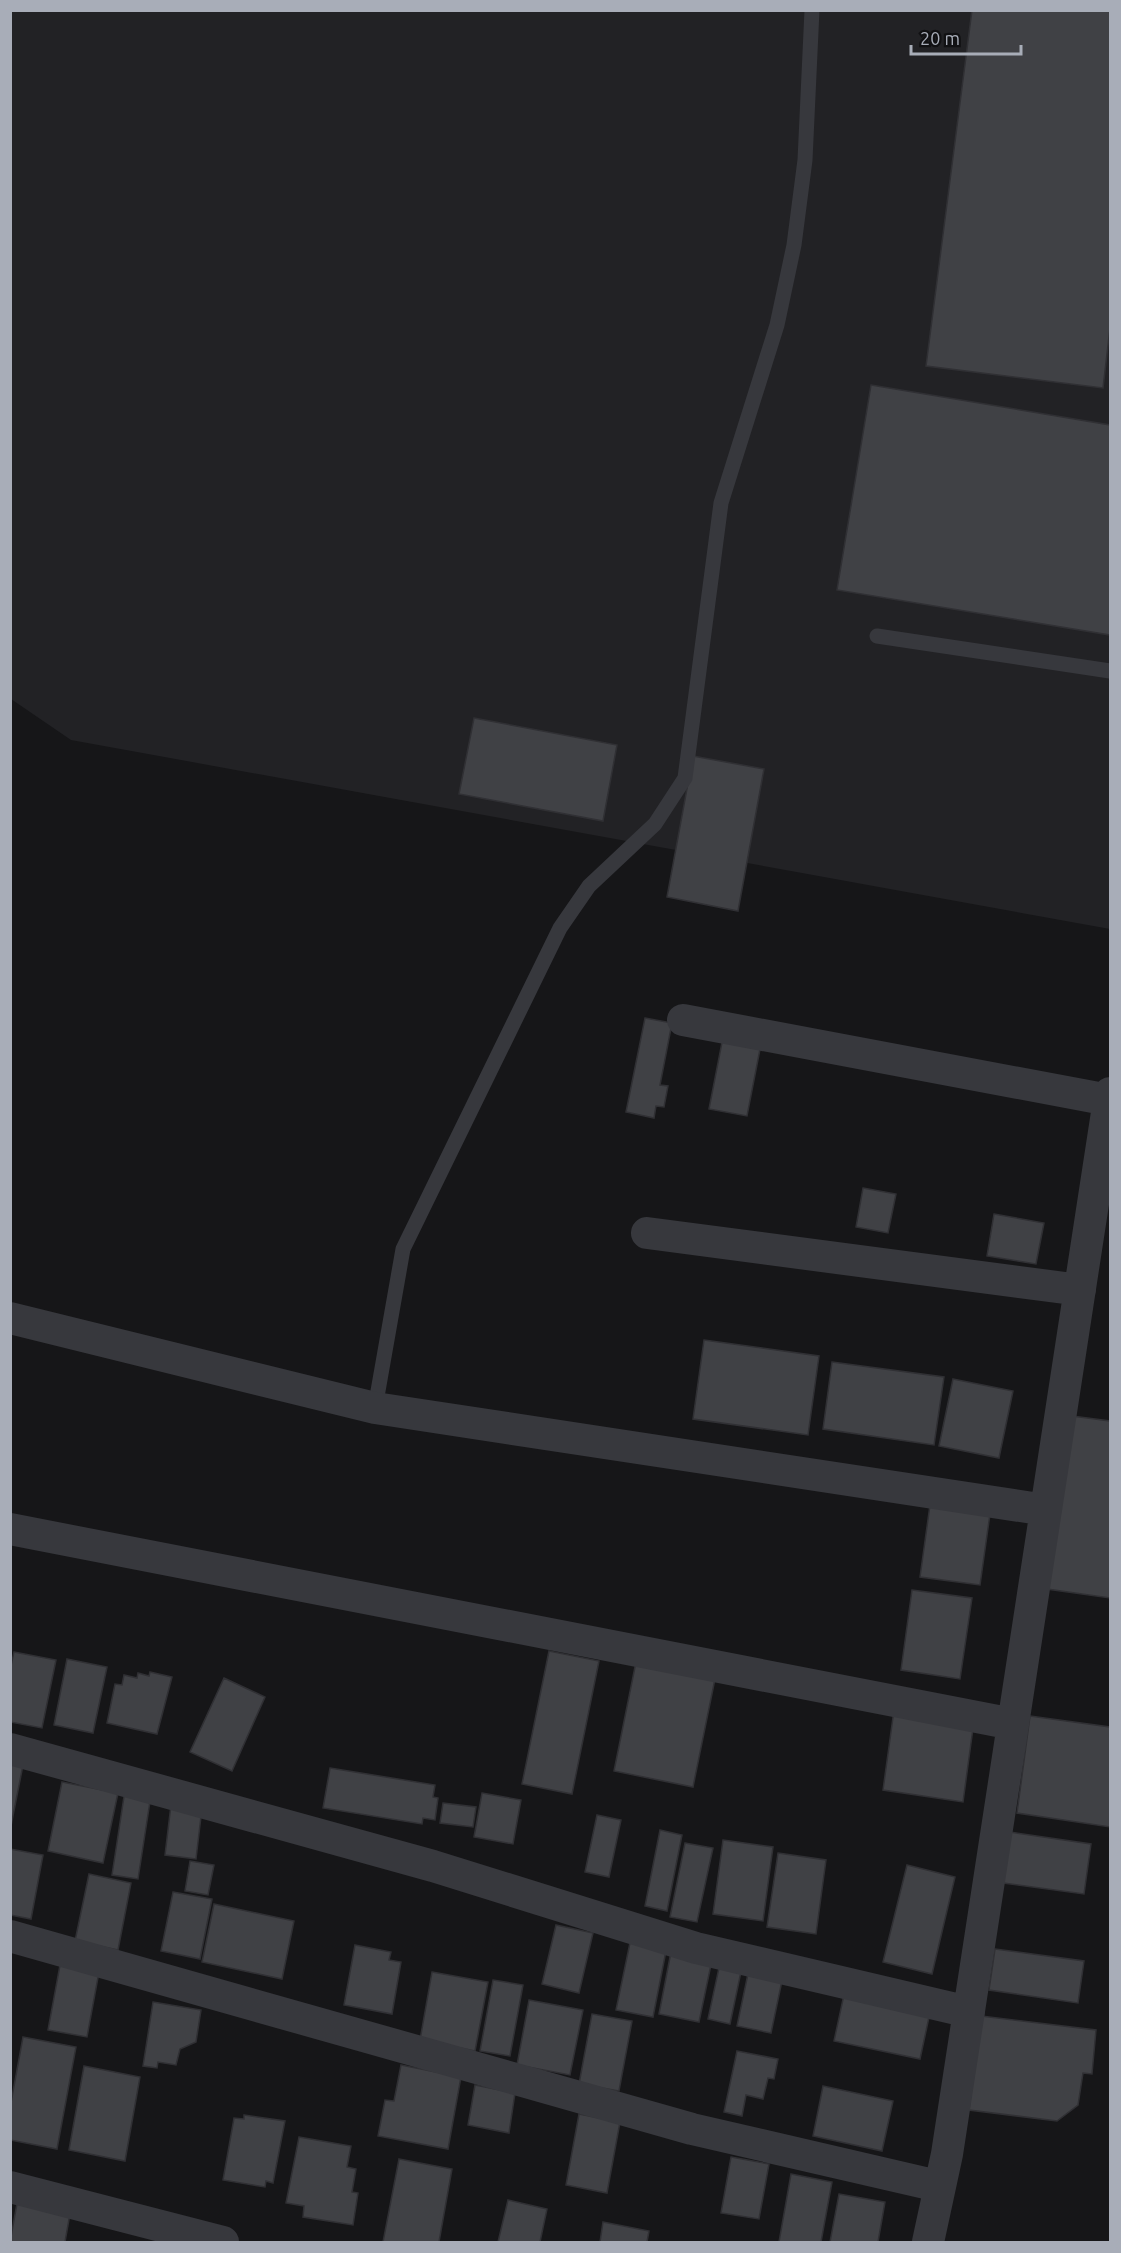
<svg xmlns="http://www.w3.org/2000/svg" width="1121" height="2253" font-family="Ubuntu,sans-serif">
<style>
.built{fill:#222225}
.building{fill:#404145;stroke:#303034;stroke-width:1.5}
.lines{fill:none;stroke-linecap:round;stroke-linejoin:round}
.lane{stroke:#37383d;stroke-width:15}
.street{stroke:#37383d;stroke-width:32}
</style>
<rect width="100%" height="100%" fill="#161618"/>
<path class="built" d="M 10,11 L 1110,11 L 1110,929 L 71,740 L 11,699 Z"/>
<path class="building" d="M 972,10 L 1110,10 L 1110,328 L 1103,388 L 926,366 Z
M 871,385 L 1110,425 L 1110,635 L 837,590 Z
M 474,718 L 617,745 L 603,821 L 459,794 Z
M 693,756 L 764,769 L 738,911 L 667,897 Z
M 645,1018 L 672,1023 L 660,1085 L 668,1086 L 664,1107 L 656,1106 L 654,1118 L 626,1112 Z
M 724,1032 L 762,1039 L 747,1116 L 709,1109 Z
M 863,1188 L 896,1194 L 888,1233 L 856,1227 Z
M 994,1214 L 1044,1223 L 1036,1264 L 987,1256 Z
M 704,1340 L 819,1356 L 808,1435 L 693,1419 Z
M 832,1362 L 944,1377 L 934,1445 L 823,1429 Z
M 953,1379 L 1013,1391 L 999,1458 L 939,1446 Z
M 1072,1416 L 1110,1421 L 1110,1598 L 1047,1589 Z
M 930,1505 L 990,1514 L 980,1585 L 920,1577 Z
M 912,1590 L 972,1598 L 960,1679 L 901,1670 Z
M 549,1651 L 599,1661 L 572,1794 L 522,1784 Z
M 14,1652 L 56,1660 L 42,1728 L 10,1722 L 10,1670 Z
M 637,1657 L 716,1674 L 693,1787 L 614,1771 Z
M 67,1659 L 107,1667 L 93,1733 L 54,1725 Z
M 150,1672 L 172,1677 L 157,1734 L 107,1723 L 115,1684 L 122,1685 L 124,1675 L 137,1678 L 138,1673 L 149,1676 Z
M 224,1678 L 265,1697 L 232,1771 L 190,1752 Z
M 894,1710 L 974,1721 L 963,1802 L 883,1790 Z
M 1030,1716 L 1110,1727 L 1110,1827 L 1017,1813 Z
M 10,1752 L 25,1755 L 10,1831 Z
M 330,1768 L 435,1785 L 433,1797 L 438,1798 L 435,1820 L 423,1818 L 422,1824 L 323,1808 Z
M 62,1782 L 118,1793 L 103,1863 L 48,1851 Z
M 125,1790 L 151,1795 L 138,1879 L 112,1875 Z
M 482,1793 L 521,1800 L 513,1844 L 474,1837 Z
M 443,1803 L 476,1807 L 473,1827 L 440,1823 Z
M 171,1805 L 202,1808 L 196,1859 L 165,1855 Z
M 597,1815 L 621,1820 L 609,1877 L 585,1872 Z
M 660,1830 L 682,1835 L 667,1911 L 645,1906 Z
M 1003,1831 L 1091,1844 L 1084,1894 L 996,1882 Z
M 723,1840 L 773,1847 L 763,1921 L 713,1914 Z
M 685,1843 L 713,1848 L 697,1922 L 670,1917 Z
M 10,1849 L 43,1855 L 31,1919 L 10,1915 Z
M 778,1853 L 826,1860 L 816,1934 L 767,1927 Z
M 190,1861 L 214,1865 L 208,1895 L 185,1891 Z
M 907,1865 L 955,1877 L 932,1974 L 883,1962 Z
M 89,1874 L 131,1883 L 118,1950 L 75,1941 Z
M 173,1892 L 212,1899 L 200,1959 L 161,1951 Z
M 214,1904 L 294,1921 L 282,1979 L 202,1962 Z
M 556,1925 L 593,1933 L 579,1993 L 542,1984 Z
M 631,1938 L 667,1946 L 653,2017 L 616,2010 Z
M 355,1945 L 391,1952 L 389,1960 L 401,1962 L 392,2014 L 344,2005 Z
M 995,1949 L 1084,1961 L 1078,2003 L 989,1990 Z
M 671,1952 L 712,1960 L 699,2022 L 659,2014 Z
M 720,1963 L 742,1967 L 730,2024 L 708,2019 Z
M 60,1965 L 99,1972 L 87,2037 L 48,2030 Z
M 749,1969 L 783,1976 L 771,2033 L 737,2026 Z
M 432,1972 L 488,1982 L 475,2051 L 420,2040 Z
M 493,1980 L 523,1985 L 510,2056 L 480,2051 Z
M 845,1990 L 931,2008 L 920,2059 L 834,2041 Z
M 529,2000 L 583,2010 L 570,2075 L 517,2065 Z
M 153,2002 L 201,2010 L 196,2042 L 180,2049 L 176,2065 L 158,2062 L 157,2068 L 143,2066 Z
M 592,2014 L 632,2021 L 619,2091 L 579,2084 Z
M 981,2016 L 1096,2030 L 1092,2074 L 1083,2073 L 1078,2105 L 1057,2121 L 969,2110 Z
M 23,2037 L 76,2047 L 57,2149 L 10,2140 L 10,2108 Z
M 737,2051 L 778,2059 L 774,2079 L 768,2078 L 763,2099 L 746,2095 L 742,2116 L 724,2112 Z
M 401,2065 L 461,2077 L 448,2149 L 378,2136 L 385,2100 L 394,2101 Z
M 84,2066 L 140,2077 L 125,2161 L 69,2150 Z
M 475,2085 L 515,2093 L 509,2133 L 468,2125 Z
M 823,2086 L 893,2101 L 882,2151 L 813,2136 Z
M 579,2114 L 620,2122 L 607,2193 L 566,2185 Z
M 244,2115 L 285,2121 L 273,2183 L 266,2181 L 265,2187 L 223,2180 L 234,2118 L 244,2119 Z
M 299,2137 L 351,2146 L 347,2167 L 356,2169 L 352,2192 L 358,2193 L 353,2225 L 303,2217 L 304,2206 L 286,2203 Z
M 731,2157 L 769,2164 L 759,2219 L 721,2213 Z
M 399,2159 L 452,2169 L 439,2242 L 383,2242 Z
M 791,2174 L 832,2182 L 821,2242 L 779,2242 Z
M 839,2194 L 885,2202 L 878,2242 L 830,2242 Z
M 18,2198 L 71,2208 L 65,2242 L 10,2242 Z
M 508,2200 L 547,2209 L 540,2242 L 498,2242 Z
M 603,2222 L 649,2231 L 647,2242 L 600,2242 Z"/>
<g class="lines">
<path class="lane" d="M 877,636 L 1110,671
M 375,1408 L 403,1249 L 560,928 L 589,886 L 655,824 L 685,778 L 721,503 L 777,325 L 794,245 L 805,160 L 812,10"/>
<path class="street" d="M 683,1020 L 1109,1100
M 647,1233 L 1080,1290
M 10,1318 L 375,1408 L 1046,1510
M 10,1529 L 1013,1724
M 10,1749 L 433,1866 L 696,1948 L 969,2012
M 10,1936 L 692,2129 L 938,2186
M 10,2187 L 223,2242
M 928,2242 L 947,2154 L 1110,1093"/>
</g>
<rect width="1121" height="2253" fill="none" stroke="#a8adb8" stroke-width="24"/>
<path d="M911 45v9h110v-9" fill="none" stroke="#a8adb8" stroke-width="3"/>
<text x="920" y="45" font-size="18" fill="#a8adb8" stroke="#111113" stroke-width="4.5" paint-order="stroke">20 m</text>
</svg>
